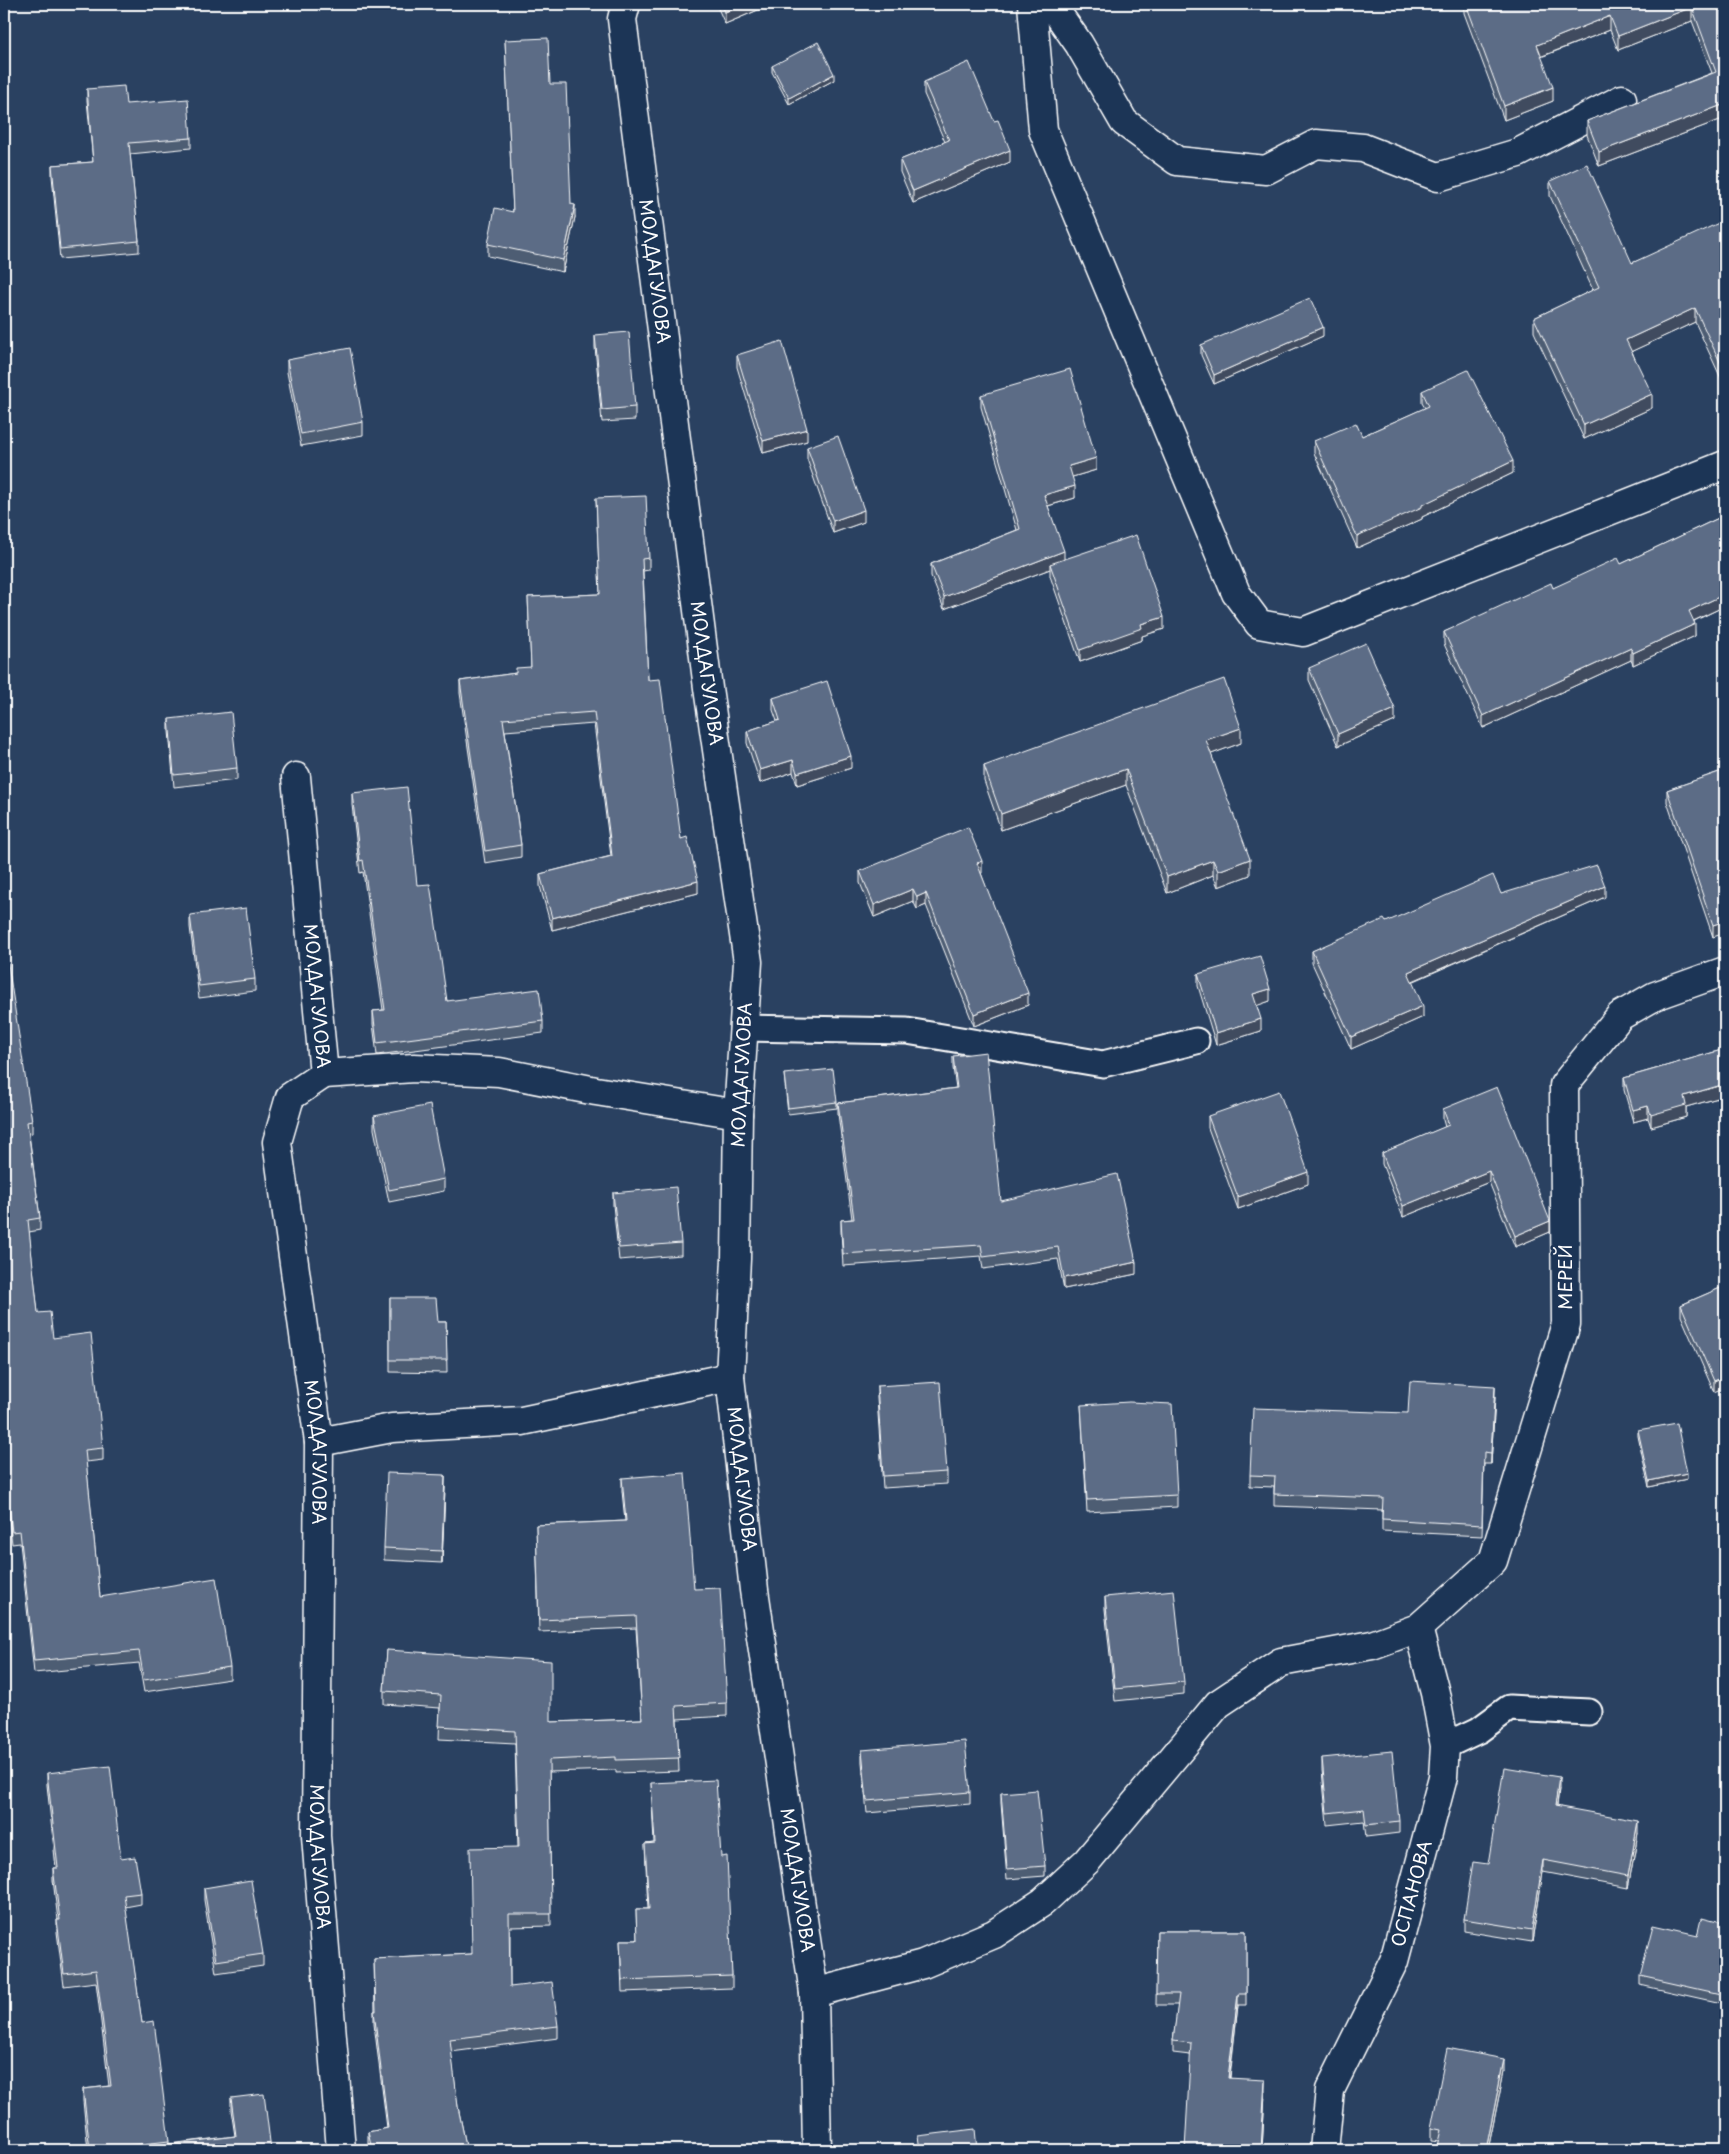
<svg xmlns="http://www.w3.org/2000/svg" width="1729" height="2154" font-family="'Playpen Sans',sans-serif">
<style>
.lines{fill:none;stroke-linecap:round;stroke-linejoin:round}
.lane-casing{stroke:#fff;stroke-width:29}
.street-casing{stroke:#fff;stroke-width:31}
.lane{stroke:#1d3557;stroke-width:25}
.street{stroke:#1d3557;stroke-width:28}
.wall{fill:#4e5d73;stroke:#fff}
.shaded-wall{fill:#404c5e;stroke:#fff}
.building{fill:#5b6c86;stroke:#fff}
.labels{text-anchor:middle;stroke-width:5;stroke-linejoin:round;paint-order:stroke}
.street-label{font-size:18px;fill:#fff;stroke:#1d3557}
</style>
<rect width="100%" height="100%" fill="#2a4161"/>
<filter id="ink" filterUnits="userSpaceOnUse"><feTurbulence type="fractalNoise" baseFrequency=".02" numOctaves="2"/><feDisplacementMap in="SourceGraphic" scale="10" xChannelSelector="R" yChannelSelector="G"/><feConvolveMatrix kernelMatrix="1 2 1 2 8 2 1 2 1" color-interpolation-filters="sRGB"/></filter>
<g filter="url(#ink)">
<g class="lines">
<defs>
<path id="lane" d="M 743,1028 L 907,1031 L 1103,1064 L 1196,1041
M 1445,1746 L 1479,1730 L 1509,1708 L 1589,1712"/>
<g id="street">
<path id="s1" d="M 626,4 L 622,19 L 708,688 L 748,962 L 738,1114 L 736,1259 L 730,1377 L 754,1590 L 814,1993 L 817,2150"/>
<path d="M 1032,4 L 1043,130 L 1236,593 L 1259,624 L 1303,632 L 1725,465"/>
<path d="M 1051,4 L 1079,44 L 1124,122 L 1177,161 L 1266,170 L 1316,144 L 1363,148 L 1438,177 L 1518,153 L 1622,99"/>
<path id="s2" d="M 296,777 L 324,1074 L 290,1097 L 277,1142 L 319,1442 L 316,1836 L 341,2150"/>
<path d="M 324,1074 L 414,1068 L 499,1072 L 596,1091 L 738,1114"/>
<path d="M 319,1442 L 392,1428 L 522,1421 L 730,1377"/>
<path d="M 814,1993 L 923,1964 L 994,1934 L 1043,1902 L 1087,1861 L 1218,1704 L 1281,1662 L 1372,1645 L 1418,1628 L 1493,1561 L 1566,1324 L 1564,1085 L 1620,1016 L 1655,996 L 1725,971"/>
<path id="s3" d="M 1324,2150 L 1330,2090 L 1394,1961 L 1443,1777 L 1445,1746 L 1435,1693 L 1418,1628"/>
</g>
</defs>
<use href="#lane" class="lane-casing"/>
<use href="#street" class="street-casing"/>
<use href="#lane" class="lane"/>
<use href="#street" class="street"/>
</g>
<path class="wall" d="M 716,4 L 772,4 L 725,24 Z
M 1464,4 L 1725,4 L 1725,118 L 1599,166 L 1587,135 L 1587,121 L 1712,73 L 1692,21 L 1618,50 L 1610,30 L 1541,57 L 1553,101 L 1504,120 L 1464,13 Z
M 505,40 L 550,84 L 571,204 L 575,217 L 563,272 L 488,256 L 488,244 L 513,212 Z
M 772,66 L 834,80 L 789,104 L 772,72 Z
M 924,82 L 1010,162 L 913,203 L 900,172 L 900,160 L 945,142 L 924,94 Z
M 87,89 L 126,104 L 191,138 L 191,148 L 130,154 L 139,241 L 139,252 L 60,259 L 52,176 L 52,165 L 93,162 L 87,100 Z
M 1550,181 L 1632,263 L 1725,225 L 1725,387 L 1695,322 L 1632,351 L 1652,408 L 1584,439 L 1534,332 L 1534,318 L 1593,290 L 1550,196 Z
M 595,335 L 635,407 L 635,420 L 602,422 L 595,347 Z
M 1323,336 L 1214,384 L 1201,355 L 1201,345 Z
M 737,355 L 807,441 L 763,453 L 737,367 Z
M 287,360 L 363,422 L 363,435 L 301,446 L 287,372 Z
M 1422,391 L 1513,473 L 1422,517 L 1422,519 L 1357,548 L 1314,453 L 1314,441 L 1362,436 L 1425,408 L 1422,403 Z
M 981,395 L 1096,470 L 1072,477 L 1075,498 L 1048,506 L 1064,559 L 1164,629 L 1142,636 L 1142,640 L 1080,662 L 1050,576 L 1050,569 L 944,609 L 931,576 L 931,564 L 1017,530 L 981,407 Z
M 807,447 L 864,522 L 833,533 L 807,459 Z
M 596,498 L 649,558 L 649,570 L 643,571 L 648,680 L 681,839 L 698,893 L 552,930 L 540,886 L 540,874 L 611,856 L 594,724 L 505,731 L 521,845 L 521,857 L 485,863 L 460,693 L 460,681 L 516,673 L 531,667 L 528,597 L 600,594 Z
M 1725,515 L 1725,606 L 1694,621 L 1695,636 L 1633,665 L 1631,660 L 1483,728 L 1444,644 L 1444,632 L 1553,588 L 1621,564 Z
M 1309,668 L 1395,721 L 1338,746 L 1309,680 Z
M 773,698 L 851,768 L 797,785 L 793,772 L 760,783 L 747,743 L 747,731 L 777,721 L 773,710 Z
M 169,719 L 237,768 L 237,780 L 174,787 L 169,731 Z
M 1241,743 L 1211,754 L 1250,875 L 1218,887 L 1213,875 L 1167,893 L 1126,785 L 1001,830 L 984,781 L 984,766 Z
M 1725,770 L 1713,937 L 1667,802 L 1667,790 Z
M 352,793 L 417,885 L 447,1001 L 543,1021 L 543,1033 L 377,1055 L 373,1024 L 373,1011 L 383,1010 L 363,872 L 360,873 L 352,805 Z
M 860,871 L 982,873 L 981,873 L 1028,1005 L 974,1026 L 926,905 L 917,909 L 913,901 L 874,917 L 860,883 Z
M 1501,894 L 1605,897 L 1412,982 L 1423,1017 L 1351,1049 L 1312,963 L 1312,951 L 1386,922 Z
M 190,915 L 255,979 L 255,991 L 199,998 L 190,927 Z
M 4,964 L 32,1121 L 32,1133 L 29,1134 L 40,1218 L 40,1230 L 29,1232 L 38,1313 L 53,1338 L 103,1448 L 103,1460 L 86,1462 L 100,1597 L 230,1667 L 230,1679 L 144,1692 L 139,1663 L 34,1673 L 20,1543 L 12,1544 L 4,1476 Z
M 1198,974 L 1270,1001 L 1257,1005 L 1261,1031 L 1216,1045 L 1198,986 Z
M 1725,1049 L 1725,1096 L 1686,1107 L 1686,1117 L 1651,1127 L 1648,1118 L 1633,1122 L 1624,1090 L 1624,1078 Z
M 953,1056 L 1001,1201 L 1136,1274 L 1064,1289 L 1058,1259 L 983,1269 L 981,1256 L 843,1266 L 841,1231 L 841,1220 L 852,1219 L 838,1114 L 838,1103 L 956,1088 L 953,1068 Z
M 784,1074 L 837,1102 L 837,1108 L 788,1114 Z
M 1443,1109 L 1550,1232 L 1515,1247 L 1489,1182 L 1403,1217 L 1382,1164 L 1382,1153 L 1445,1127 L 1443,1120 Z
M 374,1116 L 444,1179 L 444,1191 L 389,1202 L 374,1129 Z
M 1208,1116 L 1308,1184 L 1238,1209 L 1208,1128 Z
M 613,1193 L 681,1243 L 681,1255 L 619,1260 L 613,1205 Z
M 1725,1286 L 1714,1392 L 1681,1316 L 1681,1305 Z
M 390,1298 L 438,1322 L 446,1322 L 447,1373 L 390,1372 Z
M 877,1386 L 947,1472 L 947,1484 L 883,1488 L 877,1398 Z
M 1495,1397 L 1491,1464 L 1484,1464 L 1482,1536 L 1382,1531 L 1382,1510 L 1274,1506 L 1274,1487 L 1250,1486 L 1250,1475 L 1408,1413 Z
M 1081,1405 L 1177,1495 L 1177,1507 L 1087,1512 Z
M 1638,1430 L 1687,1479 L 1649,1487 L 1638,1436 Z
M 622,1478 L 694,1589 L 727,1703 L 727,1716 L 677,1719 L 679,1771 L 616,1773 L 616,1770 L 549,1772 L 551,1926 L 510,1927 L 510,1987 L 558,2026 L 558,2038 L 451,2052 L 458,2107 L 467,2150 L 369,2150 L 368,2145 L 368,2132 L 387,2128 L 374,2024 L 374,2011 L 375,2011 L 374,1959 L 472,1954 L 518,1847 L 515,1743 L 439,1739 L 440,1708 L 384,1704 L 384,1691 L 387,1650 L 551,1722 L 642,1719 L 636,1628 L 539,1632 L 536,1525 L 625,1521 L 622,1491 Z
M 445,1487 L 442,1563 L 384,1560 L 384,1548 Z
M 1105,1597 L 1184,1682 L 1184,1694 L 1115,1701 L 1105,1609 Z
M 862,1750 L 970,1792 L 970,1804 L 867,1813 L 862,1762 Z
M 1322,1758 L 1399,1821 L 1399,1833 L 1366,1837 L 1364,1821 L 1327,1825 L 1322,1770 Z
M 47,1773 L 121,1859 L 141,1893 L 141,1904 L 125,1907 L 142,2023 L 169,2141 L 169,2144 L 235,2136 L 231,2110 L 231,2098 L 271,2150 L 88,2150 L 83,2101 L 83,2089 L 109,2086 L 96,1982 L 64,1986 L 57,1932 L 57,1920 L 58,1920 L 53,1880 L 53,1868 L 56,1868 L 47,1785 Z
M 651,1783 L 721,1857 L 732,1976 L 732,1988 L 622,1992 L 620,1940 L 637,1940 L 636,1909 L 648,1909 L 645,1844 L 654,1843 Z
M 1559,1789 L 1557,1806 L 1638,1833 L 1628,1888 L 1543,1872 L 1532,1942 L 1464,1931 L 1464,1919 L 1488,1864 Z
M 1001,1793 L 1045,1866 L 1045,1876 L 1007,1879 L 1001,1803 Z
M 1725,1841 L 1725,1861 L 1724,1861 L 1724,1849 Z
M 204,1888 L 263,1954 L 263,1966 L 216,1973 L 204,1900 Z
M 1725,1924 L 1725,2004 L 1640,1985 L 1640,1976 L 1698,1935 Z
M 1157,1931 L 1246,1931 L 1246,2005 L 1238,2005 L 1230,2078 L 1265,2092 L 1262,2150 L 1190,2055 L 1173,2053 L 1173,2041 L 1178,2005 L 1156,2005 Z
M 1504,2071 L 1488,2150 L 1436,2150 L 1439,2141 L 1431,2140 L 1431,2128 Z"/>
<path class="shaded-wall" d="M 744,4 L 772,4 L 725,24 L 725,12 Z
M 1692,7 L 1692,21 L 1618,50 L 1618,36 Z
M 1610,16 L 1610,30 L 1537,58 L 1537,45 Z
M 834,74 L 834,80 L 789,104 L 789,98 Z
M 1553,87 L 1553,101 L 1504,120 L 1504,106 Z
M 1725,104 L 1725,118 L 1599,166 L 1599,152 Z
M 1010,150 L 1010,162 L 913,203 L 913,191 Z
M 575,205 L 575,217 L 563,272 L 563,260 Z
M 1695,308 L 1695,322 L 1626,354 L 1626,340 Z
M 1323,327 L 1323,336 L 1214,384 L 1214,375 Z
M 1652,394 L 1652,408 L 1584,439 L 1584,425 Z
M 807,429 L 807,441 L 763,453 L 763,441 Z
M 1096,458 L 1096,470 L 1069,478 L 1069,466 Z
M 1513,461 L 1513,473 L 1422,517 L 1422,519 L 1357,548 L 1357,536 Z
M 1075,486 L 1075,498 L 1044,507 L 1044,495 Z
M 864,510 L 864,522 L 833,533 L 833,521 Z
M 1064,551 L 1064,563 L 1050,564 L 1050,569 L 944,609 L 944,597 Z
M 1725,594 L 1725,606 L 1689,623 L 1689,611 Z
M 1164,617 L 1164,629 L 1142,636 L 1142,640 L 1080,662 L 1080,650 L 1141,624 Z
M 1695,624 L 1695,636 L 1633,665 L 1633,653 Z
M 1631,648 L 1631,660 L 1483,728 L 1483,716 Z
M 1395,709 L 1395,721 L 1338,746 L 1338,734 Z
M 1241,728 L 1241,743 L 1206,756 L 1206,740 Z
M 851,756 L 851,768 L 797,785 L 797,773 Z
M 793,760 L 793,772 L 760,783 L 760,770 Z
M 1126,769 L 1126,785 L 1001,830 L 1001,814 Z
M 1250,859 L 1250,875 L 1218,887 L 1218,871 Z
M 1213,860 L 1213,875 L 1167,893 L 1167,877 Z
M 982,861 L 982,873 L 977,875 L 977,863 Z
M 698,881 L 698,893 L 552,930 L 552,918 Z
M 1605,886 L 1605,897 L 1408,983 L 1408,972 Z
M 913,889 L 913,901 L 874,917 L 874,905 Z
M 926,893 L 926,905 L 917,909 L 917,897 Z
M 1725,921 L 1725,933 L 1713,937 L 1713,925 Z
M 1270,989 L 1270,1001 L 1253,1007 L 1253,994 Z
M 1028,993 L 1028,1005 L 974,1026 L 974,1014 Z
M 1423,1006 L 1423,1017 L 1351,1049 L 1351,1037 Z
M 1261,1019 L 1261,1031 L 1216,1045 L 1216,1033 Z
M 1725,1084 L 1725,1096 L 1686,1107 L 1686,1117 L 1651,1127 L 1651,1115 L 1684,1096 Z
M 1648,1106 L 1648,1118 L 1633,1122 L 1633,1110 Z
M 1489,1171 L 1489,1182 L 1403,1217 L 1403,1206 Z
M 1308,1172 L 1308,1184 L 1238,1209 L 1238,1197 Z
M 1550,1221 L 1550,1232 L 1515,1247 L 1515,1236 Z
M 1136,1262 L 1136,1274 L 1064,1289 L 1064,1278 Z
M 1725,1376 L 1725,1387 L 1714,1392 L 1714,1381 Z
M 1495,1386 L 1495,1397 L 1491,1464 L 1491,1453 Z
M 1687,1473 L 1687,1479 L 1649,1487 L 1649,1481 Z
M 445,1475 L 445,1487 L 442,1563 L 442,1551 Z
M 1559,1777 L 1559,1789 L 1555,1818 L 1555,1806 Z
M 1638,1821 L 1638,1833 L 1628,1888 L 1628,1876 Z
M 1543,1860 L 1543,1872 L 1532,1942 L 1532,1930 Z
M 1238,1994 L 1238,2005 L 1228,2090 L 1228,2078 Z
M 1504,2059 L 1504,2071 L 1488,2150 L 1486,2150 Z
M 1265,2080 L 1265,2092 L 1262,2150 L 1261,2150 Z"/>
<path class="building" d="M 721,4 L 744,4 L 725,12 Z
M 1466,4 L 1725,4 L 1725,104 L 1599,152 L 1587,121 L 1716,72 L 1692,7 L 1618,36 L 1610,16 L 1537,45 L 1553,87 L 1504,106 Z
M 548,38 L 550,84 L 566,84 L 571,204 L 575,205 L 563,260 L 488,244 L 495,208 L 513,212 L 505,40 Z
M 818,42 L 834,74 L 789,98 L 772,66 Z
M 969,62 L 994,121 L 998,120 L 1010,150 L 913,191 L 900,160 L 949,140 L 924,82 Z
M 124,86 L 126,104 L 188,99 L 191,138 L 129,143 L 139,241 L 60,249 L 52,165 L 93,162 L 87,89 Z
M 1587,164 L 1632,263 L 1723,221 L 1725,225 L 1725,373 L 1695,308 L 1626,340 L 1652,394 L 1584,425 L 1534,318 L 1599,287 L 1550,181 Z
M 1310,298 L 1323,327 L 1214,375 L 1201,345 Z
M 629,332 L 635,407 L 602,410 L 595,335 Z
M 782,341 L 807,429 L 763,441 L 737,355 Z
M 350,348 L 363,422 L 301,434 L 287,360 Z
M 1070,369 L 1096,458 L 1069,466 L 1075,486 L 1044,495 L 1064,551 L 944,597 L 931,564 L 1020,529 L 981,395 Z
M 1468,370 L 1513,461 L 1422,505 L 1422,507 L 1357,536 L 1314,441 L 1356,423 L 1362,436 L 1429,406 L 1422,391 Z
M 838,436 L 864,510 L 833,521 L 807,447 Z
M 646,496 L 649,558 L 642,559 L 648,680 L 660,679 L 681,839 L 687,837 L 698,881 L 552,918 L 540,874 L 612,856 L 594,712 L 503,719 L 521,845 L 485,851 L 460,681 L 516,673 L 516,668 L 531,667 L 528,597 L 600,594 L 596,498 Z
M 1725,515 L 1725,594 L 1689,611 L 1695,624 L 1633,653 L 1631,648 L 1483,716 L 1444,632 L 1551,583 L 1553,588 L 1618,558 L 1621,564 Z
M 1136,535 L 1164,617 L 1141,624 L 1142,628 L 1080,650 L 1050,564 Z
M 1366,643 L 1395,709 L 1338,734 L 1309,668 Z
M 1224,679 L 1241,728 L 1206,740 L 1250,859 L 1218,871 L 1213,860 L 1167,877 L 1126,769 L 1001,814 L 984,766 Z
M 827,681 L 851,756 L 797,773 L 793,760 L 760,770 L 747,731 L 780,720 L 773,698 Z
M 231,712 L 237,768 L 174,775 L 169,719 Z
M 1725,770 L 1725,921 L 1713,925 L 1667,790 Z
M 407,787 L 417,885 L 430,884 L 447,1001 L 539,989 L 543,1021 L 377,1043 L 373,1011 L 385,1010 L 363,860 L 360,861 L 352,793 Z
M 968,827 L 982,861 L 977,863 L 1028,993 L 974,1014 L 926,893 L 917,897 L 913,889 L 874,905 L 860,871 Z
M 1597,865 L 1605,886 L 1408,972 L 1423,1006 L 1351,1037 L 1312,951 L 1384,919 L 1386,922 L 1493,875 L 1501,894 Z
M 246,908 L 255,979 L 199,986 L 190,915 Z
M 1260,956 L 1270,989 L 1253,994 L 1261,1019 L 1216,1033 L 1198,974 Z
M 4,964 L 8,964 L 32,1121 L 27,1122 L 40,1218 L 28,1220 L 38,1313 L 50,1312 L 53,1338 L 91,1333 L 103,1448 L 85,1450 L 100,1597 L 216,1578 L 230,1667 L 144,1680 L 139,1651 L 34,1661 L 20,1531 L 12,1532 L 4,1464 Z
M 1725,1049 L 1725,1084 L 1684,1096 L 1686,1105 L 1651,1115 L 1648,1106 L 1633,1110 L 1624,1078 Z
M 986,1052 L 1001,1201 L 1117,1174 L 1136,1262 L 1064,1278 L 1058,1247 L 983,1257 L 981,1245 L 843,1254 L 841,1220 L 854,1219 L 838,1103 L 957,1088 L 953,1056 Z
M 833,1069 L 837,1102 L 788,1108 L 784,1074 Z
M 1497,1087 L 1550,1221 L 1515,1236 L 1489,1171 L 1403,1206 L 1382,1153 L 1449,1125 L 1443,1109 Z
M 1279,1091 L 1308,1172 L 1238,1197 L 1208,1116 Z
M 430,1105 L 444,1179 L 389,1190 L 374,1116 Z
M 676,1187 L 681,1243 L 619,1248 L 613,1193 Z
M 1725,1286 L 1725,1376 L 1714,1381 L 1681,1305 Z
M 390,1298 L 436,1298 L 438,1322 L 446,1322 L 447,1360 L 390,1360 Z
M 1410,1381 L 1495,1386 L 1491,1453 L 1484,1452 L 1482,1525 L 1382,1519 L 1383,1498 L 1274,1494 L 1275,1476 L 1250,1475 L 1253,1408 L 1408,1413 Z
M 940,1382 L 947,1472 L 883,1476 L 877,1386 Z
M 1129,1402 L 1172,1404 L 1177,1495 L 1087,1500 L 1081,1405 Z
M 1677,1423 L 1687,1473 L 1649,1481 L 1638,1430 Z
M 387,1473 L 445,1475 L 442,1551 L 384,1548 Z
M 685,1473 L 694,1589 L 720,1588 L 727,1703 L 676,1706 L 679,1758 L 616,1760 L 616,1757 L 549,1760 L 551,1914 L 509,1914 L 510,1987 L 552,1982 L 558,2026 L 450,2039 L 458,2107 L 467,2150 L 372,2150 L 368,2132 L 388,2128 L 374,2011 L 376,2011 L 374,1959 L 472,1954 L 470,1848 L 519,1847 L 515,1731 L 439,1726 L 441,1695 L 384,1691 L 387,1650 L 551,1661 L 551,1722 L 642,1719 L 636,1616 L 539,1620 L 536,1525 L 626,1521 L 622,1478 Z
M 1174,1590 L 1184,1682 L 1115,1689 L 1105,1597 Z
M 965,1741 L 970,1792 L 867,1801 L 862,1750 Z
M 1392,1751 L 1399,1821 L 1366,1825 L 1364,1809 L 1327,1813 L 1322,1758 Z
M 110,1766 L 121,1859 L 135,1857 L 141,1893 L 124,1895 L 142,2023 L 154,2021 L 169,2141 L 90,2150 L 83,2089 L 111,2086 L 96,1970 L 64,1974 L 57,1920 L 60,1920 L 53,1868 L 58,1868 L 47,1773 Z
M 1504,1768 L 1559,1777 L 1555,1806 L 1638,1821 L 1628,1876 L 1543,1860 L 1532,1930 L 1464,1919 L 1473,1862 L 1488,1864 Z
M 716,1780 L 721,1857 L 727,1856 L 732,1976 L 622,1980 L 620,1940 L 637,1940 L 636,1909 L 649,1909 L 645,1844 L 655,1843 L 651,1783 Z
M 1037,1790 L 1045,1866 L 1007,1869 L 1001,1793 Z
M 251,1880 L 263,1954 L 216,1961 L 204,1888 Z
M 1702,1918 L 1725,1924 L 1725,1995 L 1640,1976 L 1653,1925 L 1698,1935 Z
M 1157,1931 L 1246,1931 L 1246,1994 L 1238,1994 L 1228,2078 L 1265,2080 L 1261,2150 L 1185,2150 L 1191,2043 L 1173,2041 L 1179,1994 L 1156,1994 Z
M 1447,2048 L 1504,2059 L 1486,2150 L 1436,2150 L 1441,2130 L 1431,2128 Z
M 264,2094 L 271,2150 L 157,2150 L 157,2146 L 236,2136 L 231,2098 Z
M 975,2129 L 977,2150 L 920,2150 L 918,2136 Z"/>
</g>
<g class="labels">
<g class="street-label">
<text dy="6" stroke="none"><textPath href="#s1" startOffset="270">МОЛДАГУЛОВА</textPath></text>
<text dy="6" stroke="none"><textPath href="#s1" startOffset="675">МОЛДАГУЛОВА</textPath></text>
<text dy="6" stroke="none"><textPath href="#s2" startOffset="220">МОЛДАГУЛОВА</textPath></text>
<text transform="translate(742 1075) rotate(-87)" y="6">МОЛДАГУЛОВА</text>
<text transform="translate(1566 1277) rotate(-90)" y="6">МЕРЕЙ</text>
<text dy="6" stroke="none"><textPath href="#s2" startOffset="699">МОЛДАГУЛОВА</textPath></text>
<text dy="6" stroke="none"><textPath href="#s1" startOffset="1485">МОЛДАГУЛОВА</textPath></text>
<text dy="6" stroke="none"><textPath href="#s2" startOffset="1104">МОЛДАГУЛОВА</textPath></text>
<text dy="6" stroke="none"><textPath href="#s1" startOffset="1890">МОЛДАГУЛОВА</textPath></text>
<text dy="6" stroke="none"><textPath href="#s3" startOffset="274">ОСПАНОВА</textPath></text>
</g>
</g>
<rect width="1729" height="2154" fill="none" stroke="#1d3557" stroke-width="20"/>
<rect x="10" y="10" width="1709" height="2134" fill="none" stroke="#fff" stroke-width="2" filter="url(#ink)"/>
</svg>
